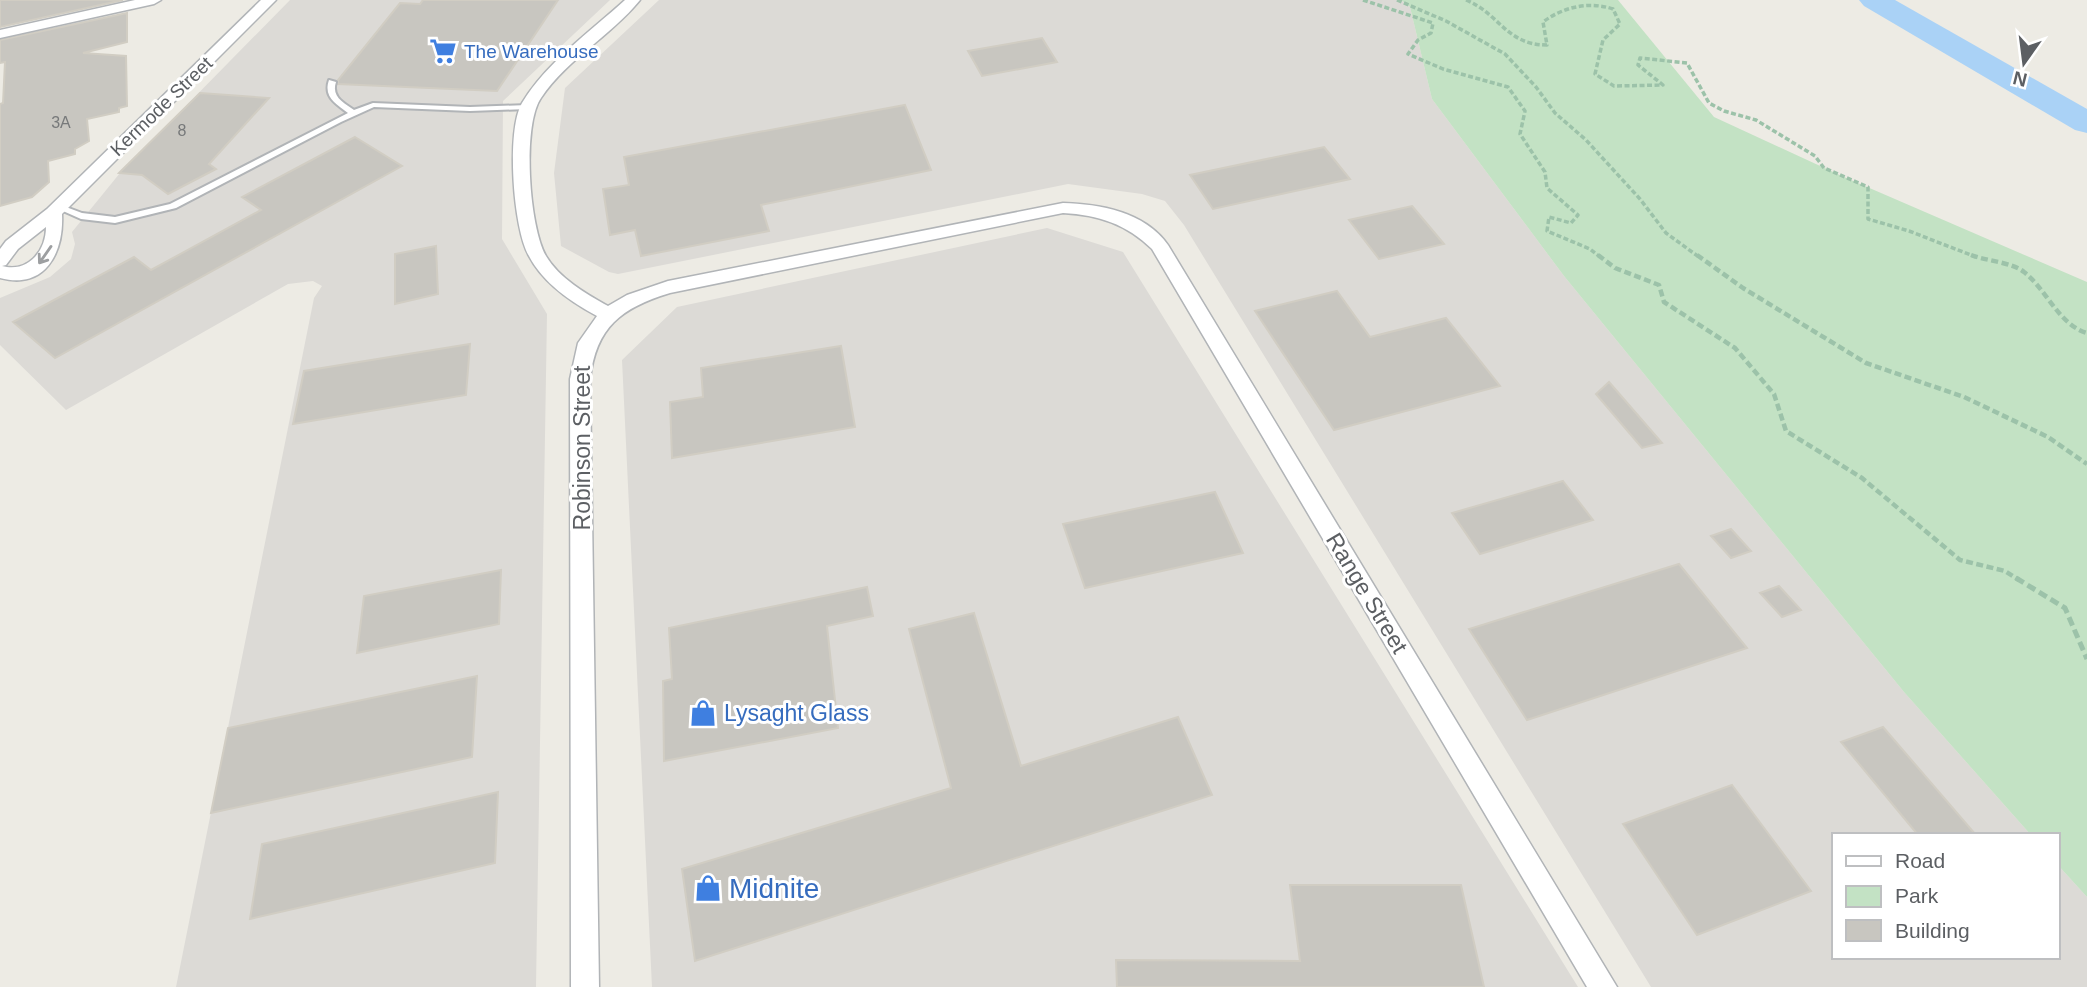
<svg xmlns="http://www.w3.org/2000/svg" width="2087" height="987" font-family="Helvetica,sans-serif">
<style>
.industrial{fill:#dcdad6}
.green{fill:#c3e2c4}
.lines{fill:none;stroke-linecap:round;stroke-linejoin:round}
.river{fill:#aad2f6;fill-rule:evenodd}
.building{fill:#c8c6c0;stroke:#d1cdc3;stroke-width:2}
.service-casing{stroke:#b1b4b7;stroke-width:4}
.minor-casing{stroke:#b1b4b7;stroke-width:3}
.path-far2{stroke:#9cc2a9;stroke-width:3.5;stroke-dasharray:5 2.5;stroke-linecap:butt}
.path-far1{stroke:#9cc2a9;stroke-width:4.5;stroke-dasharray:7 3.5;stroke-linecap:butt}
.path{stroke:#9cc2a9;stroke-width:5;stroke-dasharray:9 4.5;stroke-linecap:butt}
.service{fill:#fff;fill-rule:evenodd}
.minor{fill:#fff;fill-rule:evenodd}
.oneway{stroke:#9d9fa1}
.labels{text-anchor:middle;stroke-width:6;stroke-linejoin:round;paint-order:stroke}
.far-number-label{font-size:16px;fill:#77797a}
.far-shop-label{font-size:19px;fill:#366cbe;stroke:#fff;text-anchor:start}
.far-street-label{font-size:19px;fill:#5c5f63;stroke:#fff}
.street-label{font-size:23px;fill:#5c5f63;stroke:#fff}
.shop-label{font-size:23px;fill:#366cbe;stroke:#fff;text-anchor:start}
.near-shop-label{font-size:28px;fill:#366cbe;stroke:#fff;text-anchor:start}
</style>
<rect width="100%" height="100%" fill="#edebe4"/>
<path class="industrial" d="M 290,0 L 610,0 L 503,101 L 502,239 L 547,314 L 536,987 L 176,987 L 314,298 L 322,286 L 313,281 L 288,284 L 66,410 L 0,345 L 0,298 L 50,277 L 71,259 L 75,244 L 72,232 L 120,173 Z
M 659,0 L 1401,0 L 1410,7 L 1432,99 L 1564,276 L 1904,692 L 2031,835 L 1833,835 L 1833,957 L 2057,957 L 2057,864 L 2087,897 L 2087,987 L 1651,987 L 1184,225 L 1165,201 L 1142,194 L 1068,184 L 618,274 L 609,272 L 561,246 L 554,173 L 565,88 Z
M 1047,228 L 1123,252 L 1578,987 L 652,987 L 622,360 L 677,307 Z"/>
<path class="green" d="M 1401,0 L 1618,0 L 1714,117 L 1844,177 L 2087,282 L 2087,897 L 2057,864 L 2057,835 L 2031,835 L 1904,692 L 1564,276 L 1432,99 L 1410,7 Z"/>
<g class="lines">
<path class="river" d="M 1859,0 L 1895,0 L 2087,109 L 2087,133 L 2075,130 L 1864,6 Z"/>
</g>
<path class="building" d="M 0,0 L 123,0 L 0,27 Z
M 423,0 L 558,0 L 497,91 L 338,84 L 338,80 L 400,3 L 420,4 Z
M 127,13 L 127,42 L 83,53 L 126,56 L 127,106 L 119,108 L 119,112 L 87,119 L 89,141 L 75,149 L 75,154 L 48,161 L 49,182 L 32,197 L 0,206 L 0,104 L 3,103 L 5,62 L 0,63 L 0,40 Z
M 1042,38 L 1057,62 L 982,76 L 968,51 Z
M 200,93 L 269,98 L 209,164 L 216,169 L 168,194 L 142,175 L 119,173 Z
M 905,105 L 931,170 L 761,205 L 769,231 L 641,256 L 635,230 L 610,235 L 603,189 L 629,185 L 624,157 Z
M 355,137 L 402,166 L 55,358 L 13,322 L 134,257 L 151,270 L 261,210 L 242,197 Z
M 1324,147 L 1350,179 L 1213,209 L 1190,175 Z
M 1412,206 L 1444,244 L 1379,259 L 1349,220 Z
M 436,246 L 438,294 L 395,304 L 395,254 Z
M 1337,291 L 1370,337 L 1446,318 L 1500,386 L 1334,430 L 1255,311 Z
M 470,344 L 466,395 L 293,424 L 304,371 Z
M 841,346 L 855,427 L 672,458 L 670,402 L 703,397 L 701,368 Z
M 1609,382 L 1662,443 L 1642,448 L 1596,394 Z
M 1563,481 L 1593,520 L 1480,554 L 1452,513 Z
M 1215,492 L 1243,553 L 1085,588 L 1063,524 Z
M 1731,529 L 1751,551 L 1731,558 L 1711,536 Z
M 1679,564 L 1747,648 L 1527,720 L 1469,629 Z
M 501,570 L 499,624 L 357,653 L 364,596 Z
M 1779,586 L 1801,610 L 1782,617 L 1760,593 Z
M 867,587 L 873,616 L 827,626 L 838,728 L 664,761 L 663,681 L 672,679 L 669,628 Z
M 974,613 L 1021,766 L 1178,717 L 1212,795 L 695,961 L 682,869 L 951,788 L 909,629 Z
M 477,676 L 472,757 L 211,813 L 228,728 Z
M 1883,727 L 1976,835 L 1918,835 L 1841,742 Z
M 1732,785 L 1811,891 L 1697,935 L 1623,824 Z
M 498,792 L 495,863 L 250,919 L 262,844 Z
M 1290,885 L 1461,885 L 1484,987 L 1117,987 L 1116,960 L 1300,961 Z"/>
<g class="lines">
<defs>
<path id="service" d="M 329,80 L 336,82 C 331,97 344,103 354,110 L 373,103 L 470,107 L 528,105 L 532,107 L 528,109 L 470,111 L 374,107 L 341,122 L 176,208 L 115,223 L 81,219 L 54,207 L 58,204 L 82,213 L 115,217 L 170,204 L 348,113 C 336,104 323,97 329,80 Z"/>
<path id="minor" d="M 135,0 L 161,0 L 154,4 L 0,38 L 0,30 Z
M 261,0 L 276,0 L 62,214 C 64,253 45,290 0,278 L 0,249 L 6,241 L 47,209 ZM 46,227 C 46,252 27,273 2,266 L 6,265 L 18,249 Z
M 625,0 L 640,0 C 611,36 567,59 541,98 C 522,125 529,227 546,256 C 559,278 586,294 608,306 L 627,295 L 668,281 L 1063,203 C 1100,204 1145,212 1168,245 L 1617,987 L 1587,987 L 1152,249 C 1126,224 1099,215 1063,213 L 670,293 C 621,308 596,327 590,379 L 599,987 L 571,987 L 570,379 L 578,343 L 597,316 C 571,302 543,283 529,256 C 513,229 506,130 522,103 C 547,62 590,32 625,0 Z"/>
</defs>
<use href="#service" class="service-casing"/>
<use href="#minor" class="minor-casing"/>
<path class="path-far2" d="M 1363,0 L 1433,23 L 1431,33 L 1418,40 L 1408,54 L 1443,69 L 1508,87 L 1525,111 L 1520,134 L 1545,172 L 1547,188 L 1578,215 L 1571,223 L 1549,217 L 1547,231 L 1590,249 L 1600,257
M 1397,0 L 1446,21 L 1505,54 L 1536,87 L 1555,113 L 1586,140 L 1640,199 L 1666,233 L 1699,257
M 1466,0 C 1500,14 1506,45 1547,45 L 1543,22 C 1563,7 1589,1 1613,9 L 1620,24 L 1603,40 L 1595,74 L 1614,86 L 1663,85 L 1638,65 L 1640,58 L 1687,63 L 1709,103 L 1724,111 L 1756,120 L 1815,156 L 1824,168 L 1868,187 L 1868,219 L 1909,231 L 1976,257"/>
<path class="path-far1" d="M 1598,255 L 1615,268 L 1659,285 L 1664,302 L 1735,348 L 1774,394 L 1786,431 L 1862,478 L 1960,560 L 2005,571 L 2019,580
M 1697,255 L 1743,288 L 1866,363 L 1964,397 L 2048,437 L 2087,464
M 1971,255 C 1986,261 2012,262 2024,272 C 2047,290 2059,325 2087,333"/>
<path class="path" d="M 2016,578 L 2065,608 L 2087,659"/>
<use href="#service" class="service"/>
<use href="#minor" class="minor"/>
</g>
<defs><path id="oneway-shaft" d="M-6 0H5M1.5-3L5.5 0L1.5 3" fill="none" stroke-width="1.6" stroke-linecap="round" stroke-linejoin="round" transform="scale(1.75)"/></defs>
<use class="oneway" href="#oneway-shaft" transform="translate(45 255) rotate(125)"/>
<defs>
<symbol id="supermarket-bare" viewBox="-9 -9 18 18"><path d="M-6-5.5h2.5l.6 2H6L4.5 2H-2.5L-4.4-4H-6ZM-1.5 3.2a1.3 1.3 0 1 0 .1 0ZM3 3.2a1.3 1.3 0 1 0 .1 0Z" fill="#3f7fe0" stroke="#fff" stroke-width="2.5" paint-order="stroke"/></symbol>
<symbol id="shop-bare" viewBox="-9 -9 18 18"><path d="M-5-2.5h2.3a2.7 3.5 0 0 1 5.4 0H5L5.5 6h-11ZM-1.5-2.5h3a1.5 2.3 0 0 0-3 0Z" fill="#3f7fe0" stroke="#fff" stroke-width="2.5" paint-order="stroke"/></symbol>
</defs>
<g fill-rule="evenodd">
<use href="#supermarket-bare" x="424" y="32" width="38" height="38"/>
<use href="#shop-bare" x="684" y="694" width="38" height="38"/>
<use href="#shop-bare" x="689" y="869" width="38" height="38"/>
</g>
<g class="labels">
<g class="far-number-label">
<text x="61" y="128">3A</text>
<text x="182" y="136">8</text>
</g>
<g class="far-shop-label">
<text x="464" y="58">The Warehouse</text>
</g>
<g class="far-street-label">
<text transform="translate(161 106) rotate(-44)" y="7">Kermode Street</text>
</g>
<g class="street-label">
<text transform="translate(582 448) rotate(-90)" y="8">Robinson Street</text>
<text transform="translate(1367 593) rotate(59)" y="8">Range Street</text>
</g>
<g class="shop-label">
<text x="724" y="721">Lysaght Glass</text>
</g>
<g class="near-shop-label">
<text x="729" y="898">Midnite</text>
</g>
</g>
<rect x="1832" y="833" width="228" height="126" fill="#ffffff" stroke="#bebfc1" stroke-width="2"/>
<rect x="1846" y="856" width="35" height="10" fill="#ffffff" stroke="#bebfc1" stroke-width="2"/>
<text x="1895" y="868" font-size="21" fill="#5c5f63">Road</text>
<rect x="1846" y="886" width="35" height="21" fill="#c3e2c4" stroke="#bebfc1" stroke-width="2"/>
<text x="1895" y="903" font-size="21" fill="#5c5f63">Park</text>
<rect x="1846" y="920" width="35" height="21" fill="#c8c6c0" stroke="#bebfc1" stroke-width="2"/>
<text x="1895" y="938" font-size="21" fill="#5c5f63">Building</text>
<g transform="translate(2024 63) rotate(194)" stroke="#ffffff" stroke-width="5" paint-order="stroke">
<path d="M0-5L12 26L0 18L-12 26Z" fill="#5c5f63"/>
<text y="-10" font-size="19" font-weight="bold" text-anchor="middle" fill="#5c5f63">N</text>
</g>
</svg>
